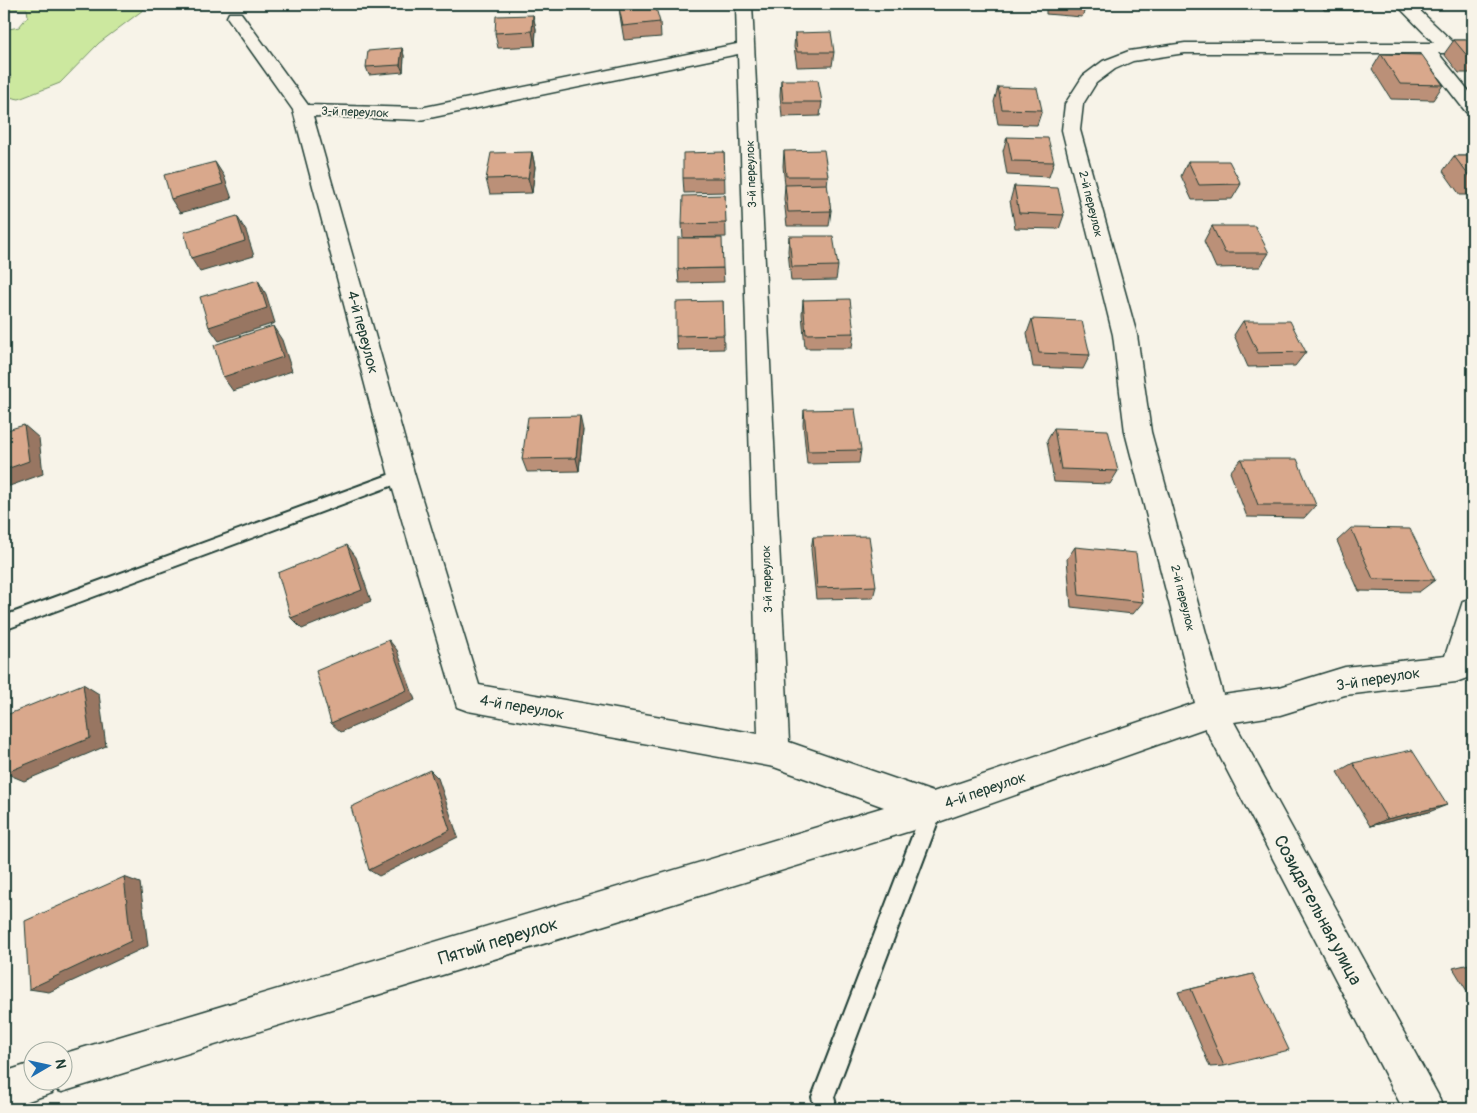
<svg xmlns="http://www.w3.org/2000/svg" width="1477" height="1113" font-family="Pangolin,sans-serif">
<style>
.green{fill:#cce89f;stroke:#76926a}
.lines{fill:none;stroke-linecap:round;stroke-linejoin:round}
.service-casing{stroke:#1f3d34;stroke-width:4}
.minor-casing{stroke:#1f3d34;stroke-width:3}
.service{fill:#f7f3e8;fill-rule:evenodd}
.minor{fill:#f7f3e8;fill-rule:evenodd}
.wall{fill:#bb9078;stroke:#1f3d34}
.shaded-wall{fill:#987662;stroke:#1f3d34}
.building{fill:#d9a88c;stroke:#1f3d34}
.labels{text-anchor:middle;stroke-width:4;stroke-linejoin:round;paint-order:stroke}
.far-street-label{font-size:12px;fill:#1f3d34;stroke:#f7f3e8}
.street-label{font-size:15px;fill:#1f3d34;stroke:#f7f3e8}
.near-street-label{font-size:18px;fill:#1f3d34;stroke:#f7f3e8}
</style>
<rect width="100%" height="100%" fill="#f7f3e8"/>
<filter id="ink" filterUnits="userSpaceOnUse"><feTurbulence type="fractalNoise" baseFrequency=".02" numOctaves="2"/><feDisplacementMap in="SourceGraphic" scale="10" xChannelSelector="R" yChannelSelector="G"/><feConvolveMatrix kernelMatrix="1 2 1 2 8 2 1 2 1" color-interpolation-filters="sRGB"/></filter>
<g filter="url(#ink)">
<path class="green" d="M 4,4 L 151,4 L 99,43 L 60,83 L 19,99 L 4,96 L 4,86 L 12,77 L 4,72 L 4,30 L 19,27 L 28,16 L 27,9 L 4,10 Z"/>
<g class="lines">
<defs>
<path id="service" d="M 402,470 L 407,472 L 410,476 L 407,480 L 4,630 L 4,616 Z
M 933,798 L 940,801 L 943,808 L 834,1097 L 837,1109 L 815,1109 L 812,1097 L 923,808 L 926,801 Z"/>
<path id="minor" d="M 736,4 L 752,4 L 789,742 L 933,792 L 1195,703 L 1125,432 L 1113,335 L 1062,130 L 1065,104 L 1083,76 L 1103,61 L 1129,51 L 1185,43 L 1434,43 L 1396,4 L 1413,4 L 1454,43 L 1473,43 L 1473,53 L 1438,53 L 1473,96 L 1473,114 L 1466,112 L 1420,53 L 1185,53 L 1133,61 L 1115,69 L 1096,83 L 1083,104 L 1080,130 L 1137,335 L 1151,432 L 1223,695 L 1280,687 L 1345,667 L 1445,656 L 1463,601 L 1473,598 L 1473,660 L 1467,678 L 1456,682 L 1345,695 L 1280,715 L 1234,722 L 1438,1095 L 1443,1109 L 1403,1109 L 1205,728 L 933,824 L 62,1092 L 54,1089 L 52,1093 L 4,1109 L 4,1072 L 32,1063 L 32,1080 L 62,1080 L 62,1054 L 884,807 L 774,767 L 468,711 L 457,707 L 389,476 L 293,110 L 227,17 L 229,13 L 241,13 L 308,105 L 420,108 L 737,44 ZM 738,54 L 758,734 L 479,685 L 415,476 L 313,116 L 420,120 Z"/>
</defs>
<use href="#service" class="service-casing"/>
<use href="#minor" class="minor-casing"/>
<use href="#service" class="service"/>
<use href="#minor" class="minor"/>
</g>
<path class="wall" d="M 1046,4 L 1087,4 L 1082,17 L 1046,14 Z
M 1320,4 L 1362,4 L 1358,10 L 1324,10 Z
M 619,8 L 660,22 L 661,37 L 624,40 L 621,22 Z
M 533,15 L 536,29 L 535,46 L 498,48 L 495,33 Z
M 795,33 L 834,52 L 832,66 L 797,67 L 794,47 Z
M 1454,40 L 1473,40 L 1473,73 L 1459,73 L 1444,54 Z
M 402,48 L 404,56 L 403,72 L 369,75 L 366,67 Z
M 1381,54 L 1443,85 L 1433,100 L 1391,99 L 1372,69 Z
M 781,80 L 822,102 L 820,116 L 782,117 L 780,95 Z
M 998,87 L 1042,110 L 1037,125 L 998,124 L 994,102 Z
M 1007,137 L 1054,162 L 1049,177 L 1007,175 L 1003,151 Z
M 784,151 L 828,176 L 827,186 L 831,211 L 829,226 L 787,226 L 784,199 L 785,185 L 783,166 Z
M 532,152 L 535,167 L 532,193 L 490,194 L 486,179 Z
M 724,152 L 725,192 L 684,193 L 683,178 Z
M 1454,156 L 1473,156 L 1473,195 L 1460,195 L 1443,171 Z
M 1188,161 L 1241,184 L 1232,199 L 1192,200 L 1181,176 Z
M 1014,186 L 1064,215 L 1059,229 L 1015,228 L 1010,201 Z
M 725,195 L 726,237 L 683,238 L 682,224 Z
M 1212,226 L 1269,253 L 1260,267 L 1216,268 L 1204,241 Z
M 789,236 L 838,266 L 836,280 L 791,281 L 788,251 Z
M 723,268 L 724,282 L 679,283 L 678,269 Z
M 803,300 L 854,333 L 852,348 L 805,348 L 802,314 Z
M 723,301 L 724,349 L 677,350 L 676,336 Z
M 1032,319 L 1090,355 L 1083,369 L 1033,367 L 1027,333 Z
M 1243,321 L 1306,352 L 1295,366 L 1248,367 L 1234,335 Z
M 804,410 L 861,450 L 859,463 L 807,464 L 803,424 Z
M 1054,428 L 1118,471 L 1110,484 L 1054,482 L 1047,441 Z
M 583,430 L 579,471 L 527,472 L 522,459 Z
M 1241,459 L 1316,505 L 1304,518 L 1247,517 L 1230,472 Z
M 1351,528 L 1435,580 L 1419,592 L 1359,591 L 1337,541 Z
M 813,537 L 876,586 L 873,598 L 816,599 L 811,549 Z
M 1075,547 L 1143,602 L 1133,614 L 1071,607 L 1067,559 Z
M 1353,763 L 1429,812 L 1370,826 L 1337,772 Z
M 1473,963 L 1473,1001 L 1453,968 Z
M 1253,974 L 1224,1066 L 1210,1067 L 1178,992 Z"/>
<path class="shaded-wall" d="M 533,15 L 536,29 L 535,46 L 532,31 Z
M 402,48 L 404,56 L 403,72 L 400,65 Z
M 532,152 L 535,167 L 532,193 L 528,178 Z
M 215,162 L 224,176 L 232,199 L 180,213 L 171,199 Z
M 237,216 L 246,231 L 254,256 L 200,272 L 191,258 Z
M 258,280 L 266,294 L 275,323 L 219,341 L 209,327 Z
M 273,326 L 282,340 L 292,371 L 233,391 L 223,377 Z
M 580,416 L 583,430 L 579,471 L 576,458 Z
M 24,425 L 39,438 L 43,474 L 4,488 L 4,470 Z
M 347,545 L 356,557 L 371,601 L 302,629 L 291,618 Z
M 389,640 L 397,650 L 415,700 L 341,732 L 331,723 Z
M 83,684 L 99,694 L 106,746 L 24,781 L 5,773 Z
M 430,770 L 438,778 L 458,837 L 379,876 L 369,870 Z
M 1447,805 L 1429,812 L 1370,826 L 1387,819 Z
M 124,877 L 140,883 L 148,946 L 49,992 L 29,989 Z"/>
<path class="building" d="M 655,5 L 660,22 L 623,26 L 619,8 Z
M 533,15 L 532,31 L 495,33 L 496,16 Z
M 831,32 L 834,52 L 797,52 L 795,33 Z
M 1454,40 L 1473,40 L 1473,58 L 1469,58 Z
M 402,48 L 400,65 L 366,67 L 368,51 Z
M 1381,54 L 1422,55 L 1443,85 L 1400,84 Z
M 781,80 L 818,80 L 822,102 L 783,102 Z
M 998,87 L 1037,88 L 1042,110 L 1002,109 Z
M 1007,137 L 1048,138 L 1054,162 L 1012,161 Z
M 824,150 L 828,176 L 786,176 L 784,151 Z
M 532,152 L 528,178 L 486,179 L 491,153 Z
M 724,152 L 725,178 L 683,178 L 683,153 Z
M 1454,156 L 1473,156 L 1473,180 L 1472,180 Z
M 1188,161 L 1229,161 L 1241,184 L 1199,185 Z
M 215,162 L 223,184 L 171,199 L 164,175 Z
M 827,184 L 831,211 L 788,212 L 785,185 Z
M 1014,186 L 1058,188 L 1064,215 L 1019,213 Z
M 725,195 L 726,223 L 682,224 L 683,196 Z
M 237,216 L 245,241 L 191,258 L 184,232 Z
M 1212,226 L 1255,226 L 1269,253 L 1225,253 Z
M 789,236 L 833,236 L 838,266 L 792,267 Z
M 678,238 L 722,238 L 723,268 L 678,269 Z
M 258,280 L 267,308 L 209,327 L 200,297 Z
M 850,299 L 854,333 L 806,334 L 803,300 Z
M 723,301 L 724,335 L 676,336 L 676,302 Z
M 1032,319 L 1082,321 L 1090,355 L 1039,353 Z
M 1243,321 L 1290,321 L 1306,352 L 1258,353 Z
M 273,326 L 283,357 L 223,377 L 214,345 Z
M 855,409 L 861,450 L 808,451 L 804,410 Z
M 580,416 L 576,458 L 522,459 L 528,417 Z
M 24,425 L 29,461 L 4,470 L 4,431 Z
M 1054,428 L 1108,430 L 1118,471 L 1061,469 Z
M 1241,459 L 1297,459 L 1316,505 L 1258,505 Z
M 1351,528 L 1410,529 L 1435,580 L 1373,579 Z
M 869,536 L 876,586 L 817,588 L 813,537 Z
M 347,545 L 362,590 L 291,618 L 278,573 Z
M 1075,547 L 1136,553 L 1143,602 L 1079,595 Z
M 389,640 L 407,690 L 331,723 L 316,671 Z
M 83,684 L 90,738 L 5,773 L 4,751 L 4,716 Z
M 1412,750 L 1447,805 L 1387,819 L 1353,763 Z
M 430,770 L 450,830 L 369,870 L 351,807 Z
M 124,877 L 131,941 L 29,989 L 25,921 Z
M 1253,974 L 1289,1050 L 1224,1066 L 1191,989 Z"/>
</g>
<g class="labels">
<g class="far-street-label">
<text transform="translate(355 112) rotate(2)" y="4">3-й переулок</text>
<text transform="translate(751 174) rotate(-92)" y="4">3-й переулок</text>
<text transform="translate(1091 204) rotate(76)" y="4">2-й переулок</text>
<text transform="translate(767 579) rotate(-92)" y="4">3-й переулок</text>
<text transform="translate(1183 598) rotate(76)" y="4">2-й переулок</text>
</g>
<g class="street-label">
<text transform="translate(363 332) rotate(75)" y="5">4-й переулок</text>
<text transform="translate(1378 679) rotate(-9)" y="5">3-й переулок</text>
<text transform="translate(522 707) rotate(10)" y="5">4-й переулок</text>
<text transform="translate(985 790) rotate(-19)" y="5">4-й переулок</text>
</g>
<g class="near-street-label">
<text transform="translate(1318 910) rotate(62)" y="6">Созидательная улица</text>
<text transform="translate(498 941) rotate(-17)" y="6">Пятый переулок</text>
</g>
</g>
<rect width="1477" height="1113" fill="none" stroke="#f7f3e8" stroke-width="20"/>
<rect x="10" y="10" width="1457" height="1093" fill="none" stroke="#1f3d34" stroke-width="2" filter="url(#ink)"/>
<g transform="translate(48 1066) rotate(81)"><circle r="24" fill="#f7f3e8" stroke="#a1aaa0"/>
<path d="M0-4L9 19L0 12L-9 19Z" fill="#1f6fb2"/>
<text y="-8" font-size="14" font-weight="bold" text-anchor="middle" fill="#1f3d34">N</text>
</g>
</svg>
